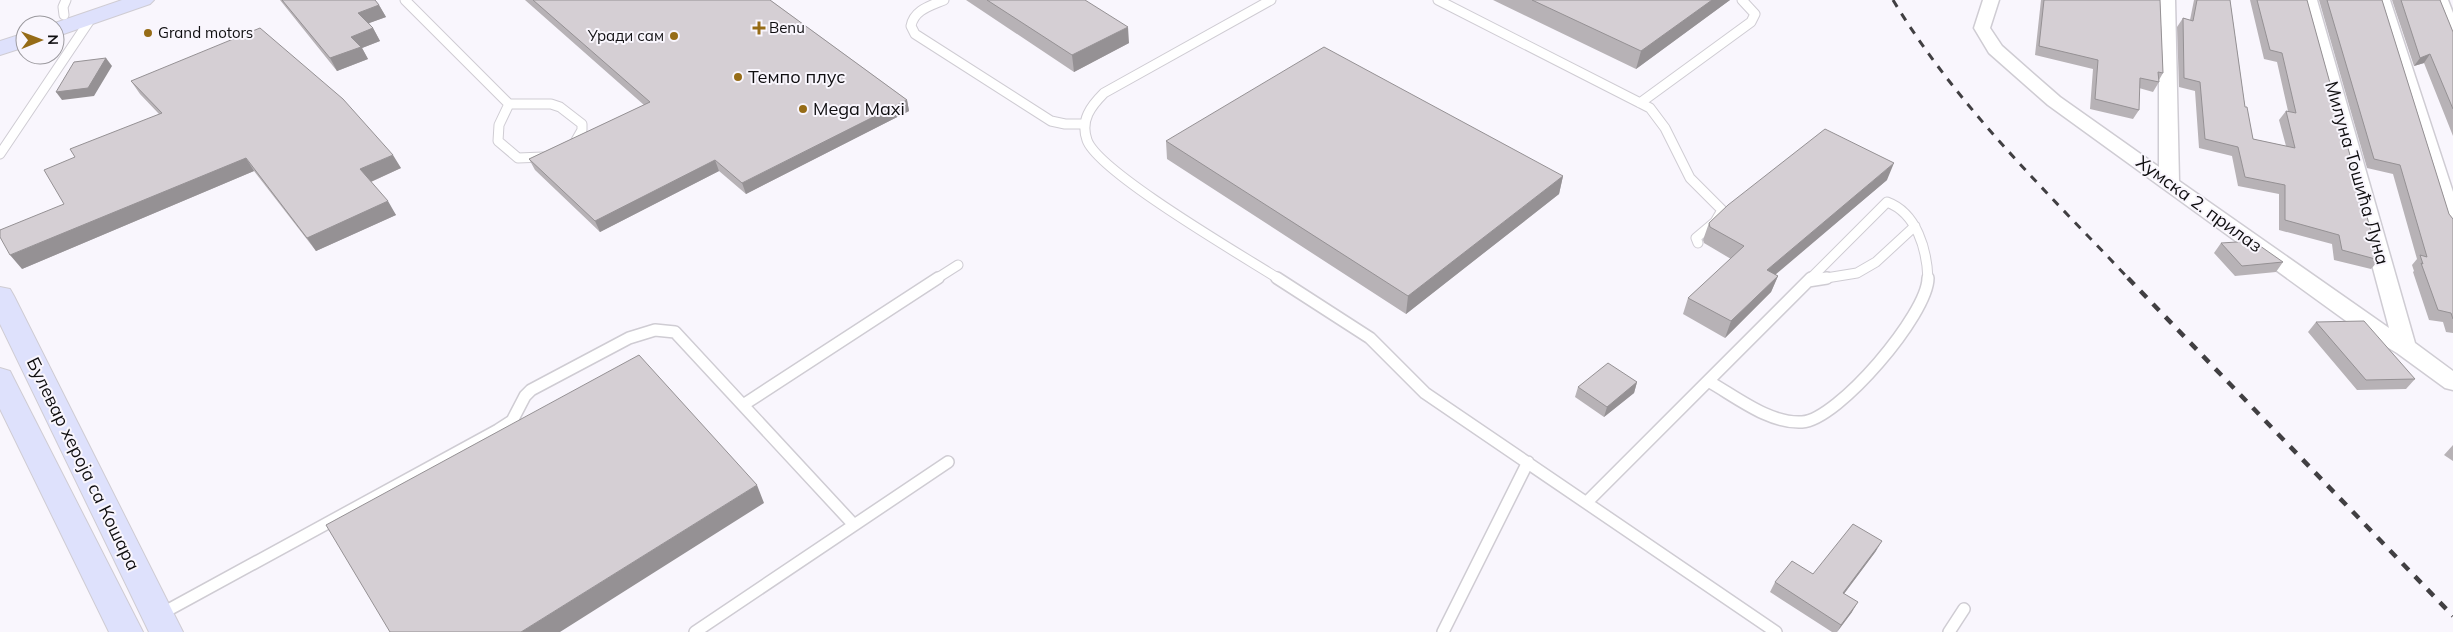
<svg xmlns="http://www.w3.org/2000/svg" width="2453" height="632" font-family="Mulish,sans-serif">
<style>
.lines{fill:none;stroke-linecap:round;stroke-linejoin:round}
.lane-far1-casing{stroke:#cfccd3;stroke-width:11}
.lane-casing{stroke:#cfccd3;stroke-width:14}
.street-casing{stroke:#cfccd3;stroke-width:3}
.secondary-casing{stroke:#cfccd3;stroke-width:2}
.lane-far1{stroke:#fff;stroke-width:9}
.lane{stroke:#fff;stroke-width:11}
.street{fill:#fff;fill-rule:evenodd}
.secondary{fill:#dee1fc;fill-rule:evenodd}
.rail-far1{stroke:#413f42;stroke-width:3;stroke-dasharray:8 8;stroke-linecap:butt}
.rail{stroke:#413f42;stroke-width:4.5;stroke-dasharray:9 9;stroke-linecap:butt}
.wall{fill:#b7b2b6}
.shaded-wall{fill:#959194}
.building{fill:#d5cfd4;stroke:#959194}
.poi-dot{fill:#966c17;stroke:#f9f6fd;stroke-width:2}
.labels{text-anchor:middle;stroke-width:4;stroke-linejoin:round;paint-order:stroke}
.far-poi-label{font-size:15px;fill:#0f0e10;stroke:#f9f6fd;text-anchor:start}
.poi-label{font-size:18px;fill:#0f0e10;stroke:#f9f6fd;text-anchor:start}
.street-label{font-size:18px;fill:#0f0e10;stroke:#f9f6fd}
</style>
<rect width="100%" height="100%" fill="#f9f6fd"/>
<g class="lines">
<defs>
<path id="lane-far1" d="M 405,0 L 509,104 L 551,104 L 560,107 L 582,124 L 582,130 L 574,144
M 944,0 C 930,6 914,10 911,26 L 915,34 L 1051,121 L 1065,124 L 1084,124
M 1271,0 L 1104,93 C 1091,106 1080,120 1087,140 C 1098,172 1243,256 1279,279
M 1438,0 L 1650,108 L 1665,128 L 1690,178 L 1722,210 L 1715,222 L 1696,238 L 1698,243
M 64,15 L 63,7 L 66,0
M 1640,103 L 1751,22 L 1755,14 L 1742,0
M 509,104 L 499,125 L 498,141 L 518,158 L 543,157
M 0,154 L 92,17
M 936,279 L 958,265
M 1810,279 L 1887,202 C 1917,213 1927,250 1928,279
M 1820,279 L 1857,273 L 1876,262 L 1915,226"/>
<path id="lane" d="M 1277,278 L 1370,338 L 1425,393 L 1776,632
M 1808,281 L 1827,278
M 1708,381 C 1735,396 1769,424 1802,422 C 1838,420 1928,314 1928,278
M 743,405 L 938,278
M 1587,502 L 1811,278
M 159,615 L 498,430 L 512,421 L 525,396 L 531,390 L 629,338 L 655,330 L 675,332 L 854,525
M 695,632 L 948,462
M 1443,632 L 1528,462
M 1949,632 L 1964,609"/>
<path id="street" d="M 1983,0 L 1999,0 L 1990,28 L 2002,46 L 2060,97 L 2159,167 L 2159,0 L 2175,0 L 2179,181 L 2389,328 L 2301,0 L 2317,0 L 2415,343 L 2453,371 L 2453,390 L 2445,388 L 2397,353 L 2360,331 L 2048,105 L 1989,53 L 1974,28 Z
M 2374,0 L 2390,0 L 2453,192 L 2453,229 L 2446,227 L 2443,222 Z
M 2432,0 L 2448,0 L 2453,13 L 2453,41 L 2447,40 L 2445,36 Z"/>
<path id="secondary" d="M 122,0 L 154,0 L 150,4 L 55,37 L 55,25 L 49,25 Z
M 25,33 L 25,47 L 0,55 L 0,41 Z
M 0,287 L 10,289 L 14,296 L 183,632 L 149,632 L 0,324 Z
M 0,368 L 10,371 L 14,379 L 143,632 L 109,632 L 0,409 Z"/>
</defs>
<use href="#lane-far1" class="lane-far1-casing"/>
<use href="#lane" class="lane-casing"/>
<use href="#street" class="street-casing"/>
<use href="#secondary" class="secondary-casing"/>
<use href="#lane-far1" class="lane-far1"/>
<use href="#lane" class="lane"/>
<use href="#street" class="street"/>
<use href="#secondary" class="secondary"/>
<path class="rail-far1" d="M 1893,0 C 1957,106 2045,190 2129,279"/>
<path class="rail" d="M 2128,278 L 2453,616"/>
</g>
<path class="wall" d="M 280,0 L 375,0 L 379,5 L 386,17 L 369,23 L 373,28 L 380,41 L 362,48 L 368,59 L 337,71 Z
M 525,0 L 770,0 L 907,100 L 909,111 L 746,194 L 719,171 L 600,232 L 535,170 L 529,159 L 644,105 Z
M 966,0 L 1085,0 L 1129,43 L 1074,72 Z
M 1493,0 L 1730,0 L 1636,69 Z
M 2041,0 L 2160,0 L 2163,73 L 2159,80 L 2159,82 L 2153,92 L 2139,88 L 2139,110 L 2133,119 L 2090,109 L 2093,69 L 2035,55 Z
M 2194,0 L 2230,0 L 2245,107 L 2253,139 L 2286,146 L 2279,120 L 2286,111 L 2288,111 L 2277,62 L 2264,59 L 2250,0 L 2307,0 L 2379,260 L 2371,269 L 2334,260 L 2332,244 L 2279,230 L 2279,194 L 2238,186 L 2232,156 L 2199,148 L 2195,91 L 2179,87 L 2177,27 L 2183,18 L 2190,20 Z
M 2319,0 L 2382,0 L 2449,214 L 2453,219 L 2453,333 L 2446,332 L 2443,322 L 2429,320 L 2413,272 L 2414,271 L 2412,265 L 2417,259 L 2393,174 L 2367,168 Z
M 2392,0 L 2440,0 L 2453,32 L 2453,136 L 2424,63 L 2414,66 Z
M 131,81 L 401,168 L 371,182 L 396,215 L 316,251 L 254,171 L 22,269 L 64,204 L 75,157 L 159,114 L 140,94 Z
M 1166,141 L 1563,176 L 1559,194 L 1406,314 L 1167,159 Z
M 1887,180 L 1775,274 L 1778,276 L 1771,292 L 1725,338 L 1683,314 L 1688,298 L 1731,259 L 1704,243 L 1703,240 L 1709,223 Z
M 2221,243 L 2283,262 L 2276,272 L 2235,276 L 2214,253 Z
M 2316,322 L 2415,379 L 2406,389 L 2357,390 L 2308,332 Z
M 1637,382 L 1634,393 L 1604,417 L 1575,397 L 1578,387 Z
M 2453,445 L 2453,461 L 2444,455 Z
M 1876,551 L 1844,594 L 1852,612 L 1837,632 L 1832,632 L 1770,592 L 1775,582 L 1813,574 Z"/>
<path class="shaded-wall" d="M 1712,0 L 1730,0 L 1636,69 L 1641,51 Z
M 379,5 L 386,17 L 364,25 L 358,13 Z
M 1128,27 L 1129,43 L 1074,72 L 1072,55 Z
M 373,28 L 380,41 L 362,48 L 368,59 L 337,71 L 330,58 L 351,37 Z
M 2430,54 L 2424,63 L 2414,66 L 2420,58 Z
M 106,58 L 112,66 L 94,96 L 62,100 L 56,92 Z
M 907,100 L 909,111 L 746,194 L 742,183 Z
M 393,155 L 401,168 L 368,183 L 360,169 Z
M 246,158 L 254,171 L 22,269 L 10,255 Z
M 715,160 L 719,171 L 600,232 L 595,221 Z
M 1894,163 L 1887,180 L 1761,287 L 1767,270 Z
M 1563,176 L 1559,194 L 1406,314 L 1408,296 Z
M 388,201 L 396,215 L 316,251 L 307,238 Z
M 1778,276 L 1771,292 L 1725,338 L 1731,321 Z
M 1637,382 L 1634,393 L 1604,417 L 1607,407 Z
M 757,485 L 764,503 L 560,632 L 521,632 Z
M 1882,541 L 1876,551 L 1837,603 L 1843,593 Z
M 1858,602 L 1852,612 L 1837,632 L 1841,625 Z"/>
<path class="building" d="M 282,0 L 375,0 L 379,5 L 358,13 L 373,28 L 351,37 L 361,47 L 330,58 Z
M 533,0 L 770,0 L 907,100 L 742,183 L 715,160 L 595,221 L 529,159 L 650,102 Z
M 987,0 L 1085,0 L 1128,27 L 1072,55 Z
M 1532,0 L 1712,0 L 1641,51 Z
M 2044,0 L 2160,0 L 2163,73 L 2158,72 L 2159,82 L 2140,78 L 2139,110 L 2095,99 L 2098,60 L 2039,46 Z
M 2197,0 L 2230,0 L 2245,107 L 2247,107 L 2253,139 L 2295,148 L 2286,111 L 2296,113 L 2282,53 L 2270,50 L 2257,0 L 2307,0 L 2379,260 L 2342,250 L 2339,235 L 2285,220 L 2285,185 L 2245,177 L 2238,147 L 2205,139 L 2200,82 L 2184,78 L 2183,18 L 2193,21 Z
M 2327,0 L 2382,0 L 2449,214 L 2453,219 L 2453,319 L 2451,313 L 2438,310 L 2421,263 L 2423,264 L 2420,255 L 2427,257 L 2400,165 L 2374,159 Z
M 2401,0 L 2440,0 L 2453,32 L 2453,109 L 2430,54 L 2420,58 Z
M 260,28 L 343,99 L 393,155 L 360,169 L 388,201 L 307,238 L 246,158 L 10,255 L 0,237 L 0,230 L 64,204 L 44,170 L 75,157 L 70,149 L 162,113 L 131,81 Z
M 1324,47 L 1563,176 L 1408,296 L 1166,141 Z
M 106,58 L 88,88 L 56,92 L 74,62 Z
M 1825,129 L 1894,163 L 1767,270 L 1778,276 L 1731,321 L 1688,298 L 1744,246 L 1710,227 L 1709,223 L 1728,205 Z
M 2253,241 L 2283,262 L 2242,266 L 2221,243 Z
M 2364,321 L 2415,379 L 2366,380 L 2316,322 Z
M 639,355 L 757,485 L 521,632 L 390,632 L 326,525 Z
M 1608,363 L 1637,382 L 1607,407 L 1578,387 Z
M 1853,524 L 1882,541 L 1843,593 L 1858,602 L 1841,625 L 1775,582 L 1792,561 L 1813,574 Z"/>
<g class="poi-dot">
<path d="M756.5 20.5h5v5h5v5h-5v5h-5v-5h-5v-5h5z"/>
<circle cx="148" cy="33" r="5"/>
<circle cx="674" cy="36" r="5"/>
<circle cx="738" cy="77" r="5"/>
<circle cx="803" cy="109" r="5"/>
</g>
<g class="labels">
<g class="far-poi-label">
<text x="769" y="33">Benu</text>
<text x="158" y="38">Grand motors</text>
<text x="664" y="41" text-anchor="end">Уради сам</text>
</g>
<g class="poi-label">
<text x="748" y="83">Темпо плус</text>
<text x="813" y="115">Mega Maxi</text>
</g>
<g class="street-label">
<text transform="translate(2357 173) rotate(74)" y="6">Милуна Тошића Луна</text>
<text transform="translate(2199 204) rotate(36)" y="6">Хумска 2. прилаз</text>
<text transform="translate(83 464) rotate(64)" y="6">Булевар хероја са Кошара</text>
</g>
</g>
<g transform="translate(40 40) rotate(89)"><circle r="24" fill="#f9f6fd" stroke="#9b999e"/>
<path d="M0-4L9 19L0 12L-9 19Z" fill="#966c17"/>
<text y="-8" font-size="14" font-weight="bold" text-anchor="middle" fill="#0f0e10">N</text>
</g>
</svg>
